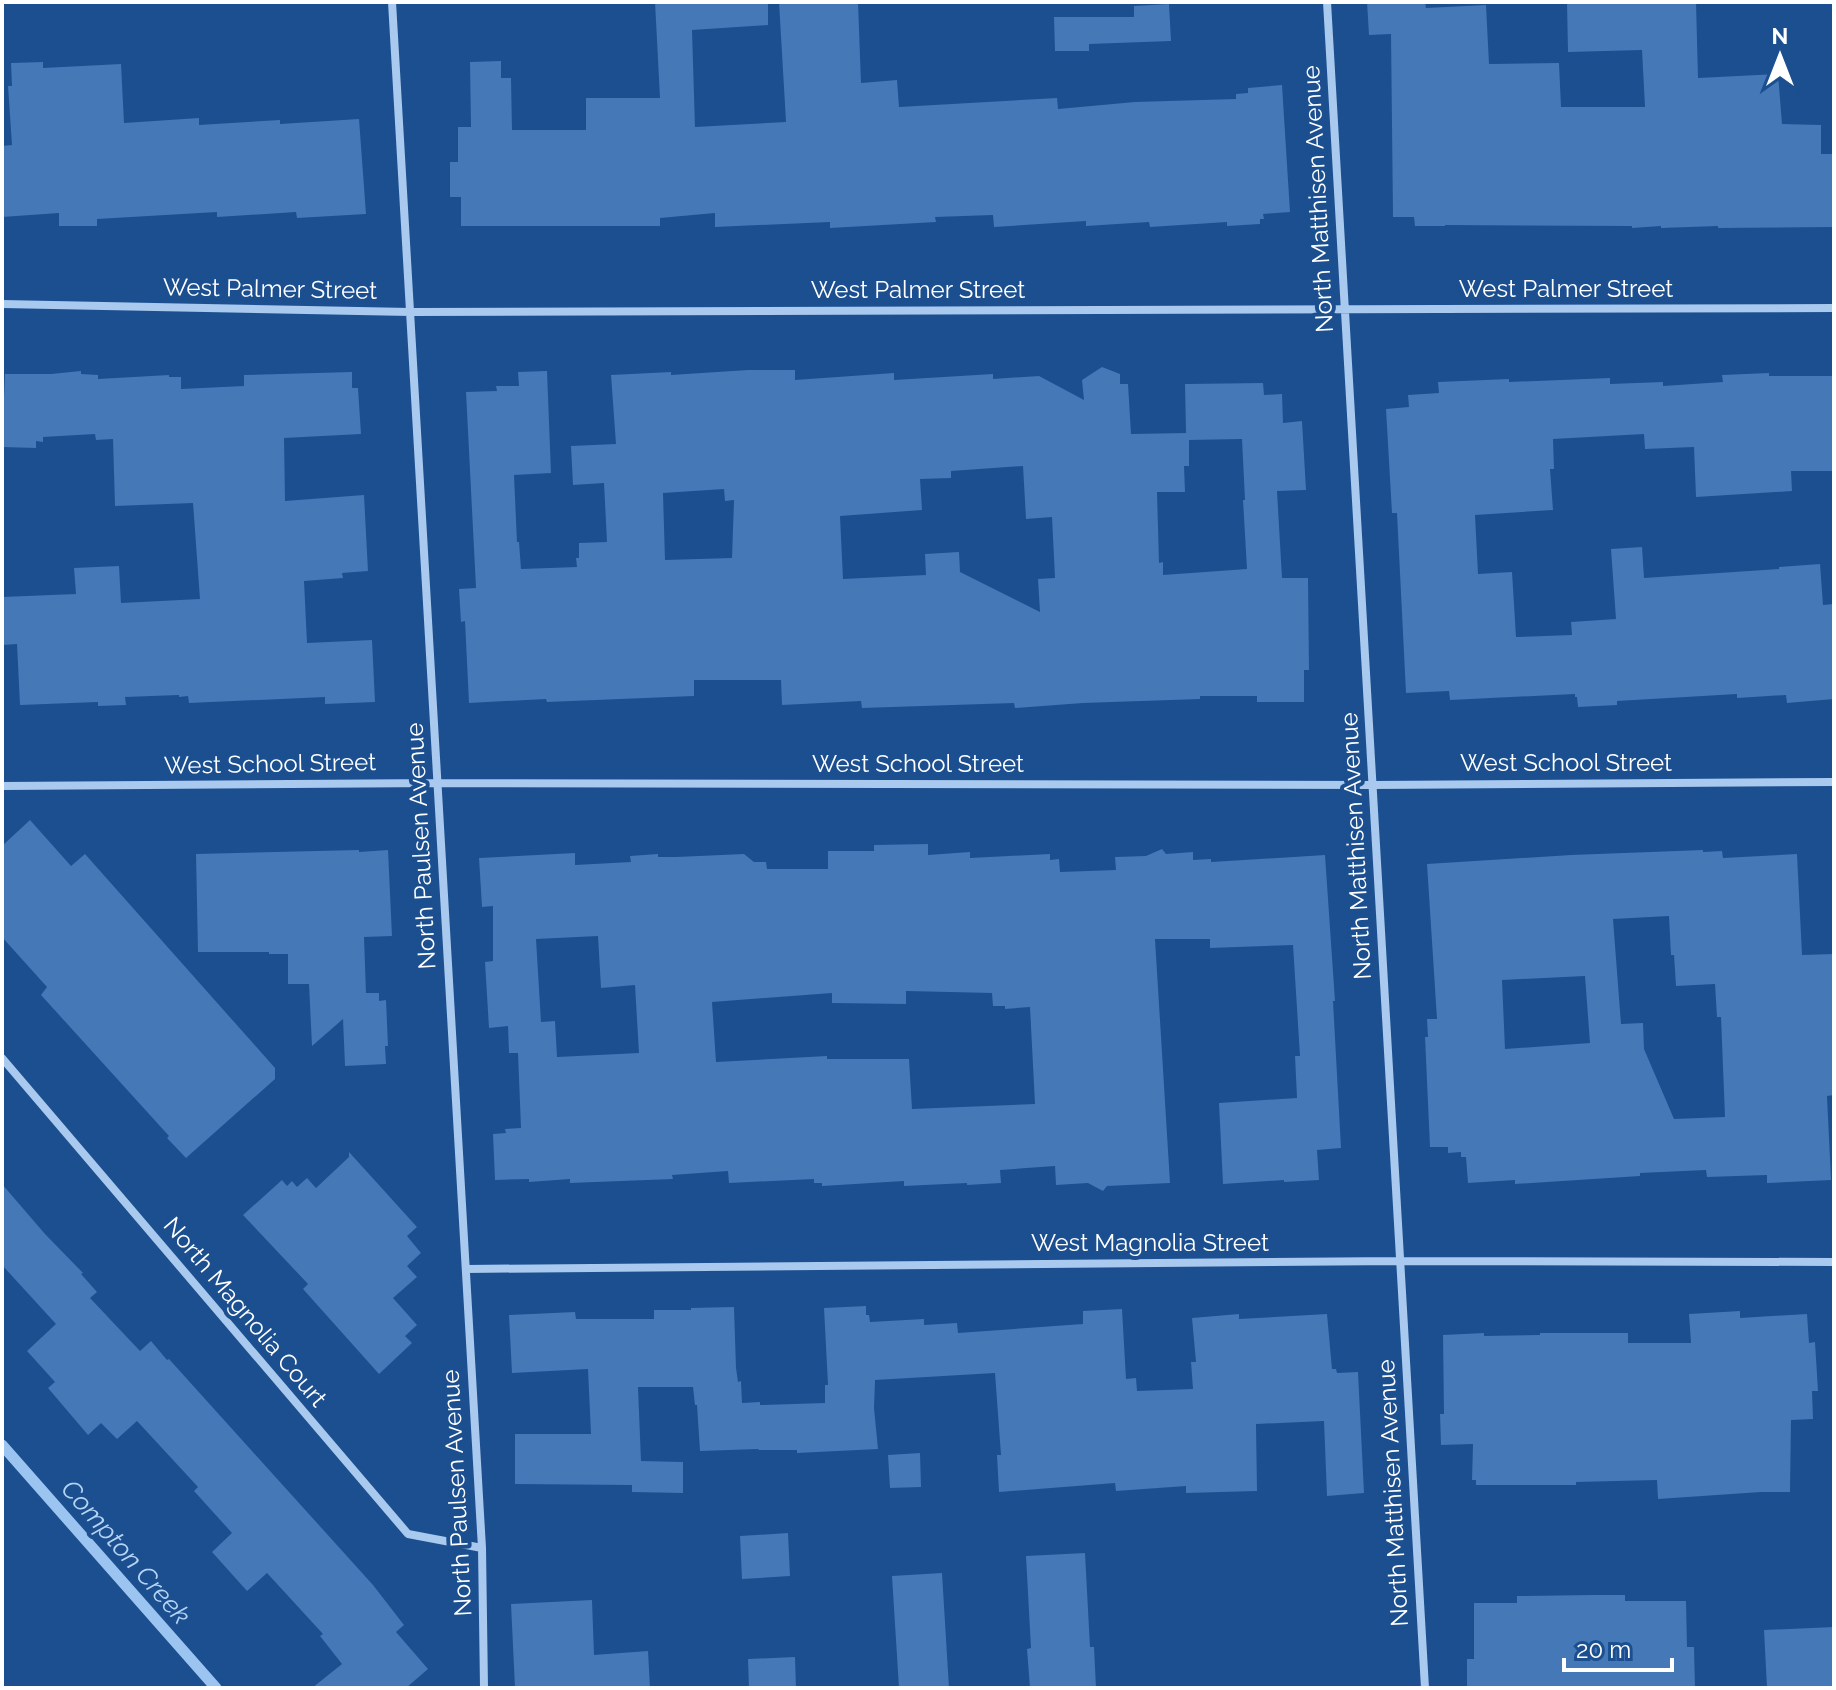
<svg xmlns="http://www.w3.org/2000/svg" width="1836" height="1690" font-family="Raleway,sans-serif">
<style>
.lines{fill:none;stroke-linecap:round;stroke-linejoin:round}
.stream{stroke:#9cc4f0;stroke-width:11}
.building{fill:#4478b7;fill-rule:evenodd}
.minor{stroke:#a9c9ee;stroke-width:8}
.labels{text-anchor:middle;stroke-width:8;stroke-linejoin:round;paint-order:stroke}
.street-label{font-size:24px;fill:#fff;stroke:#1b4f8f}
.water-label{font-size:26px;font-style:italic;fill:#b5d3f5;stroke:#1b4f8f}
</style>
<rect width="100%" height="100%" fill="#1b4f8f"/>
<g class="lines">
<path class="stream" d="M 2,1445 L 216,1688"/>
</g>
<path class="building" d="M 655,2 L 768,2 L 768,25 L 692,30 L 695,127 L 786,122 L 779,2 L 858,2 L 861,83 L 897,80 L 899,107 L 1057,98 L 1058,109 L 1135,102 L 1236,99 L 1236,94 L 1248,93 L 1248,88 L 1282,85 L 1290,212 L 1263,214 L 1264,219 L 1260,219 L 1260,224 L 1227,226 L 1227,222 L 1150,227 L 1149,222 L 1086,226 L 1086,221 L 994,227 L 993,215 L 935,217 L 936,222 L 830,228 L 830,222 L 715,227 L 715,213 L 660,218 L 660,226 L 461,226 L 461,197 L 450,197 L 450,162 L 458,162 L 458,127 L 471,127 L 470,62 L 501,61 L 501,78 L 511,78 L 512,130 L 586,130 L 586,98 L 660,98 Z
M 1367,2 L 1425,2 L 1426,8 L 1486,5 L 1489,64 L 1559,63 L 1561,107 L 1645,107 L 1642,50 L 1568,52 L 1567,2 L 1696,2 L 1698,78 L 1778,74 L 1782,124 L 1821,125 L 1821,154 L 1834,154 L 1834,227 L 1718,228 L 1718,226 L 1661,228 L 1661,226 L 1632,228 L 1632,226 L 1445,225 L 1445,226 L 1415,226 L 1414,217 L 1393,217 L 1391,34 L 1369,35 Z
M 1169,4 L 1171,41 L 1089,44 L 1089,51 L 1055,51 L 1054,17 L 1134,17 L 1134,6 Z
M 43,62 L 43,68 L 121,64 L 124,123 L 199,118 L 199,125 L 280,120 L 280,124 L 359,119 L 366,214 L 297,218 L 296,212 L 217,217 L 217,212 L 97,219 L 97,226 L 59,226 L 59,213 L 2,217 L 2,146 L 12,145 L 8,86 L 12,86 L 11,63 Z
M 1102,367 L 1120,374 L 1120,384 L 1128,384 L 1131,434 L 1186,433 L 1185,384 L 1263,383 L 1264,395 L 1282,394 L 1283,423 L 1302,421 L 1306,490 L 1277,491 L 1282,578 L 1308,578 L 1309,670 L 1304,670 L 1304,702 L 1257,702 L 1257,696 L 1200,696 L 1200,699 L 1083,703 L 1015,708 L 1014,703 L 862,708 L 861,701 L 782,705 L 781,680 L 694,680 L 694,696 L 547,702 L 546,699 L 469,703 L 465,621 L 461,622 L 459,589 L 476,588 L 466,392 L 497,391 L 496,386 L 519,386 L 518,372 L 547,371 L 551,473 L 514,475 L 517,542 L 519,542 L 521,569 L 577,567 L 576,558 L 579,558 L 579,543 L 607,542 L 604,483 L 573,485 L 571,446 L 616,444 L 611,375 L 671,372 L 671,375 L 748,370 L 795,370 L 795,380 L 894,373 L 894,380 L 993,374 L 993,379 L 1039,376 L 1084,400 L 1082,380 ZM 1242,439 L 1245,500 L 1243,500 L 1247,569 L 1163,575 L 1163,562 L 1159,563 L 1157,492 L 1185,492 L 1184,466 L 1189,466 L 1189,440 ZM 1023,466 L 1026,519 L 1052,517 L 1055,578 L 1038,579 L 1040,612 L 960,572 L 959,552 L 925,554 L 926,575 L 843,579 L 840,516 L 922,510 L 920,479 L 951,478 L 951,471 ZM 724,489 L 725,501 L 734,500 L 732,558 L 665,560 L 663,493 Z
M 81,371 L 81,374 L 98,375 L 98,379 L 169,375 L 169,377 L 181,377 L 181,389 L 244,386 L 244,375 L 352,372 L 352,388 L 358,388 L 361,434 L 284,438 L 285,501 L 364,495 L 368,571 L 342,573 L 343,578 L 304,581 L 307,643 L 372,640 L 375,702 L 325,704 L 325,697 L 189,703 L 188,696 L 179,697 L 179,695 L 125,697 L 126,705 L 98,706 L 98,702 L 20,705 L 17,644 L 2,645 L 2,597 L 76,594 L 74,568 L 119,566 L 121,603 L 200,599 L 193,503 L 115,506 L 113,439 L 96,440 L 95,434 L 43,437 L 43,442 L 36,441 L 36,448 L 2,447 L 5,374 L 51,374 Z
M 1769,373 L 1769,376 L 1834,376 L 1834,471 L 1791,471 L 1792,491 L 1696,497 L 1694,447 L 1645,449 L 1644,434 L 1553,439 L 1554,469 L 1550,469 L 1553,510 L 1475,515 L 1478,574 L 1512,572 L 1516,637 L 1572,635 L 1571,622 L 1616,619 L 1611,549 L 1642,547 L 1644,578 L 1779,569 L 1779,567 L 1820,564 L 1823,605 L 1834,604 L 1834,699 L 1787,703 L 1786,695 L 1737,698 L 1737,694 L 1617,701 L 1617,705 L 1578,707 L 1577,697 L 1575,697 L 1575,694 L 1450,700 L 1449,691 L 1406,693 L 1397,513 L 1392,513 L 1386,409 L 1409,407 L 1408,395 L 1439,393 L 1438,382 L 1509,379 L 1509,382 L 1610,378 L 1610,384 L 1663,382 L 1663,386 L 1723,382 L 1722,375 Z
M 30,820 L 71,866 L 85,854 L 275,1068 L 275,1079 L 186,1158 L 167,1138 L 169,1136 L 41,995 L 47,987 L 2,937 L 2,846 Z
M 928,844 L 928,855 L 970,852 L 970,858 L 1050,854 L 1050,860 L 1059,859 L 1060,872 L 1116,870 L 1115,857 L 1146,856 L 1162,849 L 1166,854 L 1193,852 L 1193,860 L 1211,859 L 1211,862 L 1325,855 L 1335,1001 L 1333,1001 L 1341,1148 L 1317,1150 L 1319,1180 L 1284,1182 L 1284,1180 L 1223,1184 L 1219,1103 L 1297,1098 L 1295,1056 L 1300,1056 L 1293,945 L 1210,948 L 1210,939 L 1155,939 L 1170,1183 L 1107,1186 L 1103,1191 L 1088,1183 L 1056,1185 L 1055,1166 L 1000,1170 L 1001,1183 L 967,1185 L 967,1183 L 904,1186 L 904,1181 L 822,1186 L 822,1183 L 814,1183 L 814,1179 L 729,1183 L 728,1171 L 672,1175 L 673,1179 L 570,1183 L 570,1179 L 529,1182 L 529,1179 L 495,1180 L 493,1134 L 506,1133 L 505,1129 L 521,1128 L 518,1053 L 509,1053 L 508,1026 L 489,1028 L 485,962 L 493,961 L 493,906 L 482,907 L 479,858 L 575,853 L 575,865 L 631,862 L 630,856 L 658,854 L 658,857 L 676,857 L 744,854 L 754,862 L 766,862 L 767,869 L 828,869 L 828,851 L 874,851 L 874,845 ZM 598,936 L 601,988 L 635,985 L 639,1053 L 557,1057 L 555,1021 L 541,1022 L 536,939 ZM 906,991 L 992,993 L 993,1006 L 1005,1006 L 1005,1009 L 1030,1007 L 1035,1104 L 912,1109 L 909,1059 L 827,1059 L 827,1056 L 716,1062 L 712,1002 L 832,993 L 832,1003 L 906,1004 Z
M 359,850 L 359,852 L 388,850 L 392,936 L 364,937 L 366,993 L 379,993 L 379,1001 L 386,1000 L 388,1046 L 385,1046 L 386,1064 L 345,1066 L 343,1019 L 312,1046 L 309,984 L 288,984 L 288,954 L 269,954 L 269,952 L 198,952 L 196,854 Z
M 1703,850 L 1703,852 L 1722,851 L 1723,858 L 1797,854 L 1802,955 L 1834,954 L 1834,1095 L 1827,1096 L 1831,1180 L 1767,1183 L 1767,1175 L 1707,1177 L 1706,1170 L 1640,1173 L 1640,1176 L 1515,1184 L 1515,1180 L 1468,1183 L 1466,1157 L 1461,1157 L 1461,1152 L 1448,1153 L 1448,1147 L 1430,1147 L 1425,1037 L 1428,1037 L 1427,1019 L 1437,1019 L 1427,864 L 1571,855 ZM 1669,916 L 1671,955 L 1674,955 L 1676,986 L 1715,984 L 1717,1017 L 1721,1017 L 1725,1117 L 1674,1119 L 1644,1049 L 1643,1023 L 1621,1024 L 1613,919 ZM 1585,976 L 1590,1043 L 1505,1049 L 1502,980 Z
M 349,1152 L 417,1227 L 407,1236 L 421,1253 L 407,1266 L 417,1277 L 393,1298 L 417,1325 L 405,1336 L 412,1343 L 379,1374 L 303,1289 L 308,1284 L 243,1215 L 282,1180 L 287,1186 L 292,1181 L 297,1187 L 307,1178 L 316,1188 L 349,1157 Z
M 2,1184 L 45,1234 L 83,1273 L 81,1274 L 97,1292 L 90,1298 L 140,1351 L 151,1341 L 167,1360 L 169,1359 L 373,1585 L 404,1625 L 396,1632 L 428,1669 L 406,1688 L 312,1688 L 342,1664 L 320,1636 L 323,1634 L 267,1573 L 247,1591 L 212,1552 L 232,1533 L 194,1491 L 198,1487 L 137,1421 L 117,1439 L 101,1423 L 88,1435 L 48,1388 L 55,1382 L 27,1351 L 56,1324 L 2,1265 Z
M 866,1306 L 866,1315 L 869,1315 L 870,1322 L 924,1319 L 924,1325 L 957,1323 L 958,1333 L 1083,1324 L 1083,1311 L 1122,1309 L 1126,1379 L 1136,1378 L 1137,1391 L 1193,1389 L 1191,1362 L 1196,1362 L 1192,1318 L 1239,1314 L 1239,1319 L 1327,1314 L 1332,1369 L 1336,1369 L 1337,1373 L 1358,1372 L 1364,1493 L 1327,1496 L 1324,1421 L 1256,1424 L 1257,1491 L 1186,1493 L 1186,1486 L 1116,1491 L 1115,1483 L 999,1492 L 997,1455 L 1001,1455 L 995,1373 L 875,1380 L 874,1408 L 878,1449 L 797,1453 L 797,1450 L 759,1450 L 758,1449 L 700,1451 L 697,1405 L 695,1405 L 693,1387 L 638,1387 L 641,1461 L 683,1462 L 683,1493 L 632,1492 L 632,1485 L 515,1484 L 515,1434 L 591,1434 L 588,1369 L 512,1373 L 509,1315 L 575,1312 L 576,1319 L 654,1319 L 654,1310 L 691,1310 L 691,1308 L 734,1307 L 736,1368 L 738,1382 L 741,1381 L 742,1403 L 760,1402 L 760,1405 L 825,1403 L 825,1385 L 828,1385 L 824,1308 Z
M 1740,1311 L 1740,1318 L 1807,1314 L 1809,1343 L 1815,1342 L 1818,1391 L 1812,1391 L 1813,1419 L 1791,1420 L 1790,1492 L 1761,1492 L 1658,1499 L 1657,1480 L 1576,1482 L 1576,1485 L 1476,1485 L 1476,1480 L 1472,1480 L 1473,1444 L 1441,1445 L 1440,1414 L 1444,1414 L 1443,1335 L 1484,1333 L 1484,1336 L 1540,1335 L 1540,1333 L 1628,1333 L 1628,1343 L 1691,1343 L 1689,1314 Z
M 920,1453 L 921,1487 L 890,1488 L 888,1455 Z
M 788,1533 L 790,1576 L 742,1579 L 740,1536 Z
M 1085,1553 L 1090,1647 L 1094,1647 L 1096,1688 L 1030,1688 L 1027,1649 L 1031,1648 L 1026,1556 Z
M 942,1573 L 949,1688 L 899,1688 L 892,1576 Z
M 1592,1595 L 1625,1595 L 1625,1601 L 1686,1601 L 1687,1647 L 1694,1647 L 1695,1688 L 1467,1688 L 1467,1659 L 1474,1659 L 1474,1603 L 1517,1603 L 1517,1596 Z
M 592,1600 L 594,1655 L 648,1651 L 650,1688 L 515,1688 L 511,1604 Z
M 1834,1627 L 1834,1688 L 1767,1688 L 1764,1630 Z
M 795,1657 L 796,1688 L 749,1688 L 748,1659 Z"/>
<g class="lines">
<path class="minor" d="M 392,2 L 482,1548 L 484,1688
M 1327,2 L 1425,1688
M 2,304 L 410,312 L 1834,308
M 2,786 L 437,783 L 1372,785 L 1834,782
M 2,1058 L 408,1534 L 482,1548
M 466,1269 L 1400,1261 L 1834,1262"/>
</g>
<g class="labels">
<g class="street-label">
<text transform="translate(1318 199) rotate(-93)" y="8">North Matthisen Avenue</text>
<text transform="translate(270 289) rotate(1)" y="8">West Palmer Street</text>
<text x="1566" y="297">West Palmer Street</text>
<text x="918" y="298">West Palmer Street</text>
<text x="1566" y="771">West School Street</text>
<text transform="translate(270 764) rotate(-1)" y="8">West School Street</text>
<text x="918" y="772">West School Street</text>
<text transform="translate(421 846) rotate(-93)" y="8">North Paulsen Avenue</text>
<text transform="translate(1356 846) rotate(-93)" y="8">North Matthisen Avenue</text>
<text x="1150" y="1251">West Magnolia Street</text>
<text transform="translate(245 1312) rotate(50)" y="8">North Magnolia Court</text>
<text transform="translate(457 1493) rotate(-93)" y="8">North Paulsen Avenue</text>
<text transform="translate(1393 1493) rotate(-93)" y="8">North Matthisen Avenue</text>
</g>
<g class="water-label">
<text transform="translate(126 1552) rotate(49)" y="9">Compton Creek</text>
</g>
</g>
<rect width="1836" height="1690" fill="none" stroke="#ffffff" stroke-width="8"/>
<g transform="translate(1780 56)" stroke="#1b4f8f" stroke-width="6" paint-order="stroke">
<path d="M0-6L14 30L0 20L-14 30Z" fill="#ffffff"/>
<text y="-12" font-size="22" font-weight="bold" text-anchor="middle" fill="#ffffff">N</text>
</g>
<path d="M1564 1658v12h108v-12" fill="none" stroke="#ffffff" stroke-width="4"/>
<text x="1576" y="1658" font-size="24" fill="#ffffff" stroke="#1b4f8f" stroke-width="6" paint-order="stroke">20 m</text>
</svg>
